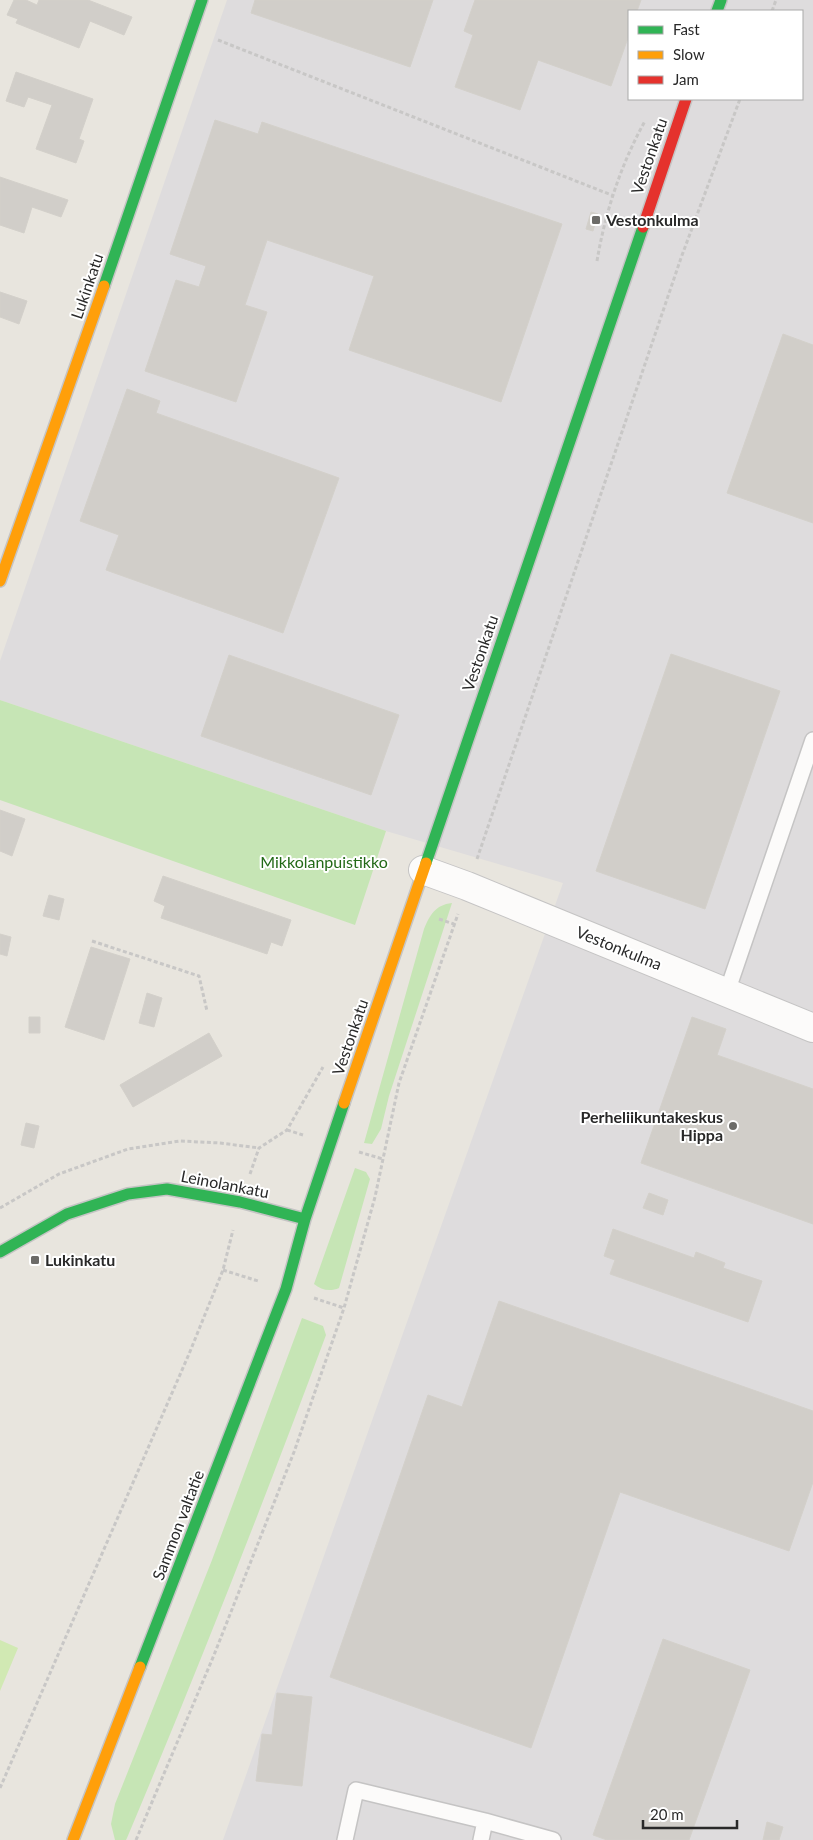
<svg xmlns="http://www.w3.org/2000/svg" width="813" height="1840" font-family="Lato,sans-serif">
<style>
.industrial{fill:#dedcdd;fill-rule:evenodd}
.green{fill:#c6e5b5}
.pitch{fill:#d1e9b3}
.building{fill:#d1cec9;stroke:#d3d0ca}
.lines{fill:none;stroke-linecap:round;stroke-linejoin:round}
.lane-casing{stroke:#c5c4c4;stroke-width:18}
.street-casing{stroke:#c5c4c4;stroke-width:30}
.fast-casing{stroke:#c5c4c4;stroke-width:14}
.slow-casing{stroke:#c5c4c4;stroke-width:14}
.jam-casing{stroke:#c5c4c4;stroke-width:14}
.path{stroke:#c8c7c6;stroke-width:3;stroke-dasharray:4 2.5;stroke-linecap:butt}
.lane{stroke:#fcfbfa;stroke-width:15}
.street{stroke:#fcfbfa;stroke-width:28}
.fast{stroke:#30b455;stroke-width:11}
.slow{stroke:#ff9f0a;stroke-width:11}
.jam{stroke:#e5322d;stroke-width:11}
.poi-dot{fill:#6c6b68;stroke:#fff;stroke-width:2}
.labels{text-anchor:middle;stroke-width:4;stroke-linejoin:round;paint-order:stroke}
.street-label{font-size:16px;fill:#292929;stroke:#fff}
.poi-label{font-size:16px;font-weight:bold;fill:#292929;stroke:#fff;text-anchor:start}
.park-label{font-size:16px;fill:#226917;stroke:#fff}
</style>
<rect width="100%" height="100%" fill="#e8e5de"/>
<path class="industrial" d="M 227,0 L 813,0 L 813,1840 L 223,1840 L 563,883 L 386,831 L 0,700 L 0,661 ZM 629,11 L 802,11 L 802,99 L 629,99 Z"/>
<path class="green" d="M 0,700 L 386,831 L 355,925 L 0,800 Z
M 452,903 L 389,1096 L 381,1129 L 372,1144 L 364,1143 L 424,929 C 430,915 435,905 452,903 Z
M 355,1168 L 366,1172 L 370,1179 L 339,1288 C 330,1292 321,1290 314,1284 Z
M 302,1318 L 323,1326 L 326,1335 C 263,1504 197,1672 127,1838 L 126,1840 L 115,1840 L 111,1824 L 115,1804 L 212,1560 Z"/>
<path class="pitch" d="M 0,1640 L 18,1648 L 0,1691 Z"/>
<path class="building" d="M 14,0 L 26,0 L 37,5 L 39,0 L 88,0 L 132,17 L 124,35 L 90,21 L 79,48 L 16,23 L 18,19 L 7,15 Z
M 255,0 L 433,0 L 410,67 L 251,13 Z
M 475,0 L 641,0 L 637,11 L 629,11 L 629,35 L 611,86 L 538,60 L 520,110 L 455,87 L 473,35 L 464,31 Z
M 16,72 L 93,99 L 79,139 L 84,141 L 76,163 L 36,149 L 52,105 L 28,97 L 24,107 L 6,101 Z
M 215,120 L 258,134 L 262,122 L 562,224 L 501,402 L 349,350 L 374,276 L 267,240 L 245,305 L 267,312 L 236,402 L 145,371 L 176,280 L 199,287 L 206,266 L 170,254 Z
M 0,177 L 68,200 L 61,217 L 32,207 L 24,233 L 0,225 Z
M 591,212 L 598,214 L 593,231 L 586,229 Z
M 0,292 L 27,301 L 19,324 L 0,317 Z
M 783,334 L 813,345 L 813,523 L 727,493 Z
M 127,389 L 160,401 L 156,413 L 339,478 L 283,633 L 106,570 L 119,535 L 80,521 Z
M 671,654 L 780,691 L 705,909 L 596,871 Z
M 229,655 L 399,715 L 371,795 L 201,736 Z
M 0,810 L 25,819 L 12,856 L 0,851 Z
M 163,876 L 291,920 L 282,946 L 271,942 L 267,954 L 161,918 L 165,906 L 154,901 Z
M 49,895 L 64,899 L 59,920 L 43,916 Z
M 0,934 L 11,937 L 7,956 L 0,954 Z
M 91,947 L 130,959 L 104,1040 L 65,1027 Z
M 147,993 L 162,998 L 154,1027 L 139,1023 Z
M 29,1017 L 40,1017 L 40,1033 L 29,1033 Z
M 692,1017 L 726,1029 L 717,1055 L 813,1089 L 813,1224 L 641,1163 Z
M 209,1033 L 222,1056 L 133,1107 L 120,1085 Z
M 26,1123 L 39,1126 L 34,1148 L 21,1145 Z
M 649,1193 L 668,1200 L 663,1215 L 643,1208 Z
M 613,1229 L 694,1258 L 696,1252 L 725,1263 L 723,1268 L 762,1281 L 748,1322 L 610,1274 L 615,1260 L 604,1256 Z
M 499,1301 L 813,1411 L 813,1482 L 789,1551 L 620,1492 L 531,1748 L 330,1677 L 428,1395 L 462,1407 Z
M 663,1639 L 750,1670 L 689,1840 L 607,1840 L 593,1835 Z
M 277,1693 L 312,1697 L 302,1786 L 256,1781 L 262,1734 L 272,1735 Z
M 767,1822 L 783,1827 L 779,1840 L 763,1840 Z"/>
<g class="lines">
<defs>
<path id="lane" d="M 727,992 L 813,740
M 485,1821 L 553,1840
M 345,1840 L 356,1790 L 485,1821 L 481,1840"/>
<path id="street" d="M 423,870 L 467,886 L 813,1028"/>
<path id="fast" d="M 717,11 L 721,0
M 104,286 L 202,0
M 426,863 L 643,227
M 0,1252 L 67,1214 L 128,1194 L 167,1189 L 240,1202 L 305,1219
M 140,1667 L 286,1289 L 305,1219 L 344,1103"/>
<path id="slow" d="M 0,581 L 104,286
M 344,1103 L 426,863
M 73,1840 L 140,1667"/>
<path id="jam" d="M 643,227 L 686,99"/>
</defs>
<use href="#lane" class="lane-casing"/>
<use href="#street" class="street-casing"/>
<use href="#fast" class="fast-casing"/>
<use href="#slow" class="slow-casing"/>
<use href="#jam" class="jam-casing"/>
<path class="path" d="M 772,11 L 776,0
M 218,40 L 614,196
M 597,261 C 605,213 621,164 645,121
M 477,859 L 681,258 L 740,99
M 439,919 L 454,924
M 92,941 L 199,976 L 207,1011
M 287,1130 L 303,1135
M 359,1152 L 383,1159
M 250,1174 L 259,1148 L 287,1130 L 323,1067
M 0,1208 L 59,1174 L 128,1149 L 180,1141 L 220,1143 L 259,1148
M 223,1270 L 258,1281
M 314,1298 L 344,1308
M 0,1788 L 189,1354 L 223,1270 L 233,1230
M 136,1840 L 214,1655 L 294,1452 L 344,1308 L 375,1197 L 399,1083 L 458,914"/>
<use href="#lane" class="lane"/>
<use href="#street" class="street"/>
<use href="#fast" class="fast"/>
<use href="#slow" class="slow"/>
<use href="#jam" class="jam"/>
</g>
<g class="poi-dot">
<rect x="591" y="215" width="10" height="10" rx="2.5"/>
<circle cx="733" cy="1126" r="5"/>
<rect x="30" y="1255" width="10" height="10" rx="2.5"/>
</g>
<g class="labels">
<g class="street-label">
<text transform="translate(649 156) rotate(-71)" y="6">Vestonkatu</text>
<text transform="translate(87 286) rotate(-71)" y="6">Lukinkatu</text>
<text transform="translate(480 653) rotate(-71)" y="6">Vestonkatu</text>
<text transform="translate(619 948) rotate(22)" y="6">Vestonkulma</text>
<text transform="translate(350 1037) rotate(-71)" y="6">Vestonkatu</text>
<text transform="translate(225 1184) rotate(11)" y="6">Leinolankatu</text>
<text transform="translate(178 1525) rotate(-69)" y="6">Sammon valtatie</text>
</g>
<g class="poi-label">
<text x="606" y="226">Vestonkulma</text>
<text x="723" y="1123" text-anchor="end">Perheliikuntakeskus<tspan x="723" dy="18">Hippa</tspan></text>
<text x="45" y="1266">Lukinkatu</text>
</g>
<g class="park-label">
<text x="324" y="868">Mikkolanpuistikko</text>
</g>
</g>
<rect x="628" y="10" width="175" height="90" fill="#ffffff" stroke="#a9a9a9"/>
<rect x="638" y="26" width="25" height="8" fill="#30b455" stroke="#a9a9a9"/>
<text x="673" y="35" font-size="15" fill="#292929">Fast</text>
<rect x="638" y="51" width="25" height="8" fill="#ff9f0a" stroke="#a9a9a9"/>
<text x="673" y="60" font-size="15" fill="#292929">Slow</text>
<rect x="638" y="76" width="25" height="8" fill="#e5322d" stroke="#a9a9a9"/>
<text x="673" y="85" font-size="15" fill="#292929">Jam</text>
<path d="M643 1820v8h94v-8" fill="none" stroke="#292929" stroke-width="2.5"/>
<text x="650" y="1820" font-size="15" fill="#292929" stroke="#ffffff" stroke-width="4" paint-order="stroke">20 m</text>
</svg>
